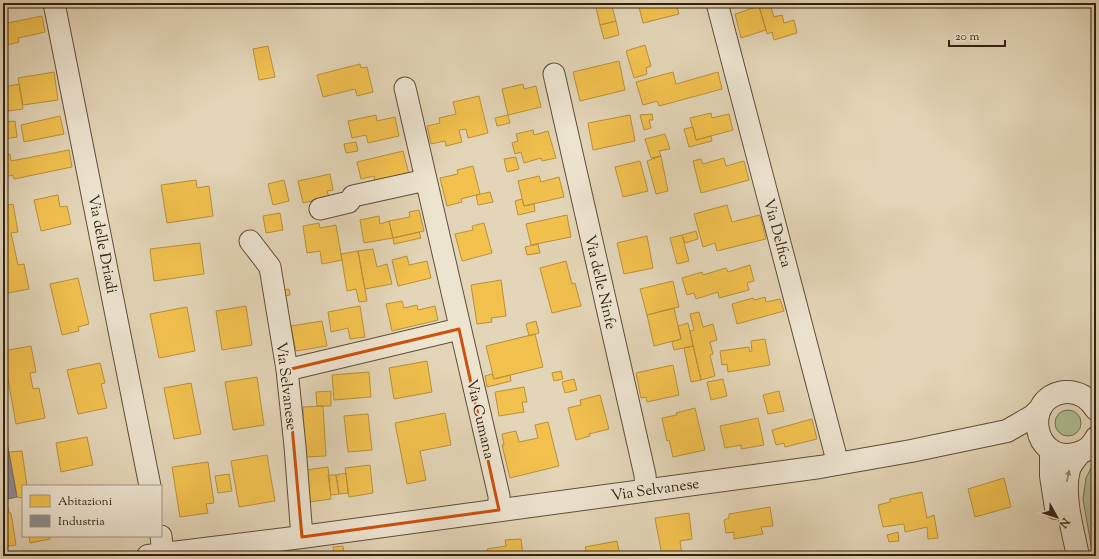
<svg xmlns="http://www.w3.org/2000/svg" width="1099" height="559" font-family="'Sorts Mill Goudy',serif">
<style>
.green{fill:#aebe92;stroke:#717050}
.homes{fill:#f2c14e;stroke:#b9913b}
.industry{fill:#8d8d92;stroke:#726d6b}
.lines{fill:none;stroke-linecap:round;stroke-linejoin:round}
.minor-casing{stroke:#604e39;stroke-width:23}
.tertiary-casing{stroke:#604e39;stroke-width:24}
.minor{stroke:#ede4d0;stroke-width:21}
.tertiary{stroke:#ede4d0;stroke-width:22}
.oneway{fill:#908270}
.marked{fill:none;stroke:#cd510c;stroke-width:3;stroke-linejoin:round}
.labels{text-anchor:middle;stroke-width:4;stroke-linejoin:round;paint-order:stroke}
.street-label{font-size:15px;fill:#34210f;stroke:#ede4d0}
</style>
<rect width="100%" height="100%" fill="#e3d5b7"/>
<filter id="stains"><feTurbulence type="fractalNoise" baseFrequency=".005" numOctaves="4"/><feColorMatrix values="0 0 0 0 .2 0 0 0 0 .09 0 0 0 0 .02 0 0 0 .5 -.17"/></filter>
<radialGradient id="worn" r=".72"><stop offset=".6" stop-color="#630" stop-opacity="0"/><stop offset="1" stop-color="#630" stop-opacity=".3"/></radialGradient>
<path class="green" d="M1055 423a13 13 0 1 1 26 0a13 13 0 1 1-26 0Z
M 1096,460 L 1096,556 L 1093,556 L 1083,499 L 1086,478 L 1094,462 Z"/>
<path class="homes" d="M 3,3 L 19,3 L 3,6 Z
M 595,3 L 611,3 L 616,21 L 600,25 Z
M 638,3 L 676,3 L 679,14 L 643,23 Z
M 770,4 L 774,17 L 782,15 L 784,23 L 794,20 L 797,33 L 774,40 L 772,32 L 767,34 L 759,6 Z
M 759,6 L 766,30 L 741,38 L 735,14 Z
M 42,16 L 45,32 L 18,38 L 19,42 L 3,46 L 3,24 Z
M 616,21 L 619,35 L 604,39 L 600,25 Z
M 645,45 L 651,66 L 646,68 L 647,74 L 634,78 L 626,51 Z
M 268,46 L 275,77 L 259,80 L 253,49 Z
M 619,61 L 625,90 L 580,101 L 573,72 Z
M 360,64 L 361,68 L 367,67 L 373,92 L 357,96 L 355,89 L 323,97 L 317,75 Z
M 54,72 L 58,100 L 23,105 L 18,78 Z
M 673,72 L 676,84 L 718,72 L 722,89 L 659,106 L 657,101 L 643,105 L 636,82 Z
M 19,84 L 23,109 L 8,111 L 7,106 L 3,107 L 3,87 Z
M 523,84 L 524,89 L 536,86 L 541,107 L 508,115 L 502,89 Z
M 479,96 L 488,133 L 468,138 L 466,129 L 459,130 L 462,142 L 446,146 L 445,141 L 431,144 L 427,126 L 440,123 L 439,118 L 456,114 L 453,102 Z
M 711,113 L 712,118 L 729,114 L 733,130 L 696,140 L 690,118 Z
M 652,114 L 653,120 L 649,120 L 651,128 L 644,130 L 640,115 Z
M 376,115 L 377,121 L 395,117 L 399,136 L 368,143 L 366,135 L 352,138 L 348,121 Z
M 508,115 L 510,123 L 497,126 L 495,118 Z
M 630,115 L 635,141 L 593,150 L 588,123 Z
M 60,116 L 64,134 L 24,142 L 21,125 Z
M 15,121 L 17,137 L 3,139 L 3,122 Z
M 693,127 L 696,140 L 711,136 L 712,141 L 689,147 L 684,129 Z
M 533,130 L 534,135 L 548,131 L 556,158 L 542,161 L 541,158 L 524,163 L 521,152 L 515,154 L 512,143 L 518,141 L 516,134 Z
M 665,134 L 670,149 L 659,151 L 661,156 L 651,158 L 645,139 Z
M 356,142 L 358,151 L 346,153 L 344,144 Z
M 69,150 L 72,167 L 14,179 L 13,175 L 4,177 L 3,156 L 10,154 L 11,161 Z
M 403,151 L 409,174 L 375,182 L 374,176 L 361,179 L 357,162 Z
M 661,156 L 668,191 L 656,194 L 647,161 Z
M 516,157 L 519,169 L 507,172 L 504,159 Z
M 724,158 L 726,166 L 744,161 L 749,180 L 701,193 L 693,161 L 701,159 L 703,164 Z
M 640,161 L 648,191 L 623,197 L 615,167 Z
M 473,166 L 480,194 L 461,199 L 462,202 L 447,206 L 440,178 L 458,174 L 457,170 Z
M 330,174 L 333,190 L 327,191 L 329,197 L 303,203 L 298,181 Z
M 539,176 L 541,182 L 559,177 L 564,197 L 524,206 L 518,181 Z
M 196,180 L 197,188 L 209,186 L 213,216 L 167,223 L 161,185 Z
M 284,180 L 289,201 L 273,205 L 268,184 Z
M 490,192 L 493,202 L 478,205 L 476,195 Z
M 58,195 L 60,207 L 67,206 L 71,224 L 41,231 L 34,200 Z
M 522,199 L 524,206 L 534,204 L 535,211 L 518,215 L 515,201 Z
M 13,204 L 18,232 L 11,233 L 18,265 L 24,264 L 29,289 L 3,294 L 3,206 Z
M 727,205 L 732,222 L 760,215 L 766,239 L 717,251 L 715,243 L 703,247 L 694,214 Z
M 419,210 L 424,231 L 393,238 L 389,221 L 410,217 L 409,212 Z
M 280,213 L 283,230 L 266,233 L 263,216 Z
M 567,215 L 571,237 L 531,245 L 526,224 Z
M 379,216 L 380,224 L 389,221 L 393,238 L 364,243 L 360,220 Z
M 319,223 L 320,228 L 336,225 L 342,260 L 322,264 L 320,251 L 307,253 L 303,226 Z
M 484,223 L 492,253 L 462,261 L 455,234 L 473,230 L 472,226 Z
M 696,231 L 698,239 L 685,243 L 682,235 Z
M 419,232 L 421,238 L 394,244 L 393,238 Z
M 682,235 L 689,261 L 677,264 L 670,238 Z
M 647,236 L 653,268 L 624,274 L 617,243 Z
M 200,243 L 204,274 L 154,281 L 150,249 Z
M 538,244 L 540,253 L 527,255 L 525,247 Z
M 373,249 L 377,267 L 387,264 L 392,284 L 365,289 L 358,251 Z
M 358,251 L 367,301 L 359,302 L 356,289 L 347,291 L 341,254 Z
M 407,256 L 409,265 L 427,261 L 431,278 L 398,286 L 392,260 Z
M 566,261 L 572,284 L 575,283 L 581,306 L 552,313 L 540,268 Z
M 750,265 L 754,281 L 747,283 L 749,290 L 719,298 L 718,292 L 696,299 L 694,293 L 687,295 L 682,278 L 702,272 L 703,275 L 726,268 L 728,272 Z
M 78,278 L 89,324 L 78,327 L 79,331 L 62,335 L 50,284 Z
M 501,280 L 506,316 L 491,318 L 492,322 L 477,324 L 471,285 Z
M 673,281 L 679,307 L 647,315 L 640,289 Z
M 289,289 L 290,295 L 285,296 L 288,308 L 281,310 L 277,291 Z
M 765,297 L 766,302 L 780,299 L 784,311 L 737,324 L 732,304 L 753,298 L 754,300 Z
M 402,301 L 404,308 L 417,305 L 418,310 L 435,306 L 438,320 L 392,331 L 386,304 Z
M 246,306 L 252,345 L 222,350 L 216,311 Z
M 360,306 L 365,337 L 350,339 L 348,328 L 331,332 L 328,312 Z
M 187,307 L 195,351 L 159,358 L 150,314 Z
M 674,308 L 681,339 L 654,346 L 647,315 Z
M 699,312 L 703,327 L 713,324 L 717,340 L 710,342 L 713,354 L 710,355 L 715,376 L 701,380 L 690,331 L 694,330 L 690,314 Z
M 322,321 L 327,346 L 296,351 L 291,326 Z
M 536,321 L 539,333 L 529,336 L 526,324 Z
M 688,323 L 693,346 L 674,350 L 672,342 L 681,339 L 678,326 Z
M 535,334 L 543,367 L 494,379 L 486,346 Z
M 765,339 L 770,365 L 728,372 L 727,364 L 722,365 L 720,351 L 749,347 L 750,352 L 752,351 L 751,341 Z
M 31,346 L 36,372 L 30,373 L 33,389 L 39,388 L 45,418 L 16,424 L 3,351 Z
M 693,346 L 701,380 L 691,382 L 684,348 Z
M 427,361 L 432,392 L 394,399 L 389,368 Z
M 100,363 L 105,383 L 101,384 L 107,408 L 78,414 L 67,370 Z
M 673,365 L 679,395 L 647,402 L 646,397 L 641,398 L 636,373 Z
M 561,371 L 563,379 L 554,381 L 552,373 Z
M 369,372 L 371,397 L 334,400 L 332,375 Z
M 492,374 L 494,379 L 510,375 L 511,381 L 487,387 L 485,376 Z
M 257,377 L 264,425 L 233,430 L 225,382 Z
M 574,379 L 577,390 L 565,393 L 562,382 Z
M 723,379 L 727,396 L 711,400 L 707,382 Z
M 191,383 L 201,434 L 174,439 L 164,388 Z
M 524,387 L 527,402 L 522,402 L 524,412 L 499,416 L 495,392 Z
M 331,391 L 331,406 L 317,406 L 316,392 Z
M 779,391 L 784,411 L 768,414 L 763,395 Z
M 600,395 L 609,429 L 589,434 L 590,436 L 576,440 L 568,408 L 581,405 L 580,400 Z
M 323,406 L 326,456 L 305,457 L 303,407 Z
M 695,408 L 705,450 L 673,457 L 669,440 L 667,441 L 662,418 L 677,415 L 676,413 Z
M 445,413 L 451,445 L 420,451 L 426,480 L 407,484 L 395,423 Z
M 368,414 L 372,450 L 348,452 L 344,416 Z
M 758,418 L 764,445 L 741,449 L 741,445 L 725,448 L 720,426 Z
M 812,419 L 817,439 L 785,447 L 784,443 L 776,445 L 772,430 Z
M 548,422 L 559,466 L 510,478 L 502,445 L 504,445 L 502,434 L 516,431 L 519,442 L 538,438 L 535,425 Z
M 87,437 L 93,465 L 61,472 L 56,443 Z
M 22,451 L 27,486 L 23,486 L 23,498 L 17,497 L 9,452 Z
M 267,455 L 275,501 L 239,507 L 231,461 Z
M 208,462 L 214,503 L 206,504 L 208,513 L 180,517 L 172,467 Z
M 370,465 L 373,493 L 349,497 L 345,468 Z
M 328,467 L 331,499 L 310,502 L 306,470 Z
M 346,473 L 348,493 L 339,494 L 336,475 Z
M 229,474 L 232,491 L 218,493 L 215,476 Z
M 328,475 L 336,475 L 339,494 L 331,495 Z
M 1004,478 L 1011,507 L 975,517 L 968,489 Z
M 922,492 L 927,518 L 934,515 L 938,538 L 928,539 L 927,527 L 905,532 L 904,524 L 883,527 L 878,505 L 890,502 L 890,499 Z
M 6,499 L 9,513 L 11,513 L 16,545 L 3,547 L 3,500 Z
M 770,507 L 773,526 L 761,527 L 763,534 L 734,539 L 734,532 L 726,533 L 724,520 L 729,518 L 729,514 Z
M 689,513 L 692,539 L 680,541 L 682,554 L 662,556 L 655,518 Z
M 898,532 L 899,541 L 889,542 L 887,535 Z
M 29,536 L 50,536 L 50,539 L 30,543 Z
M 521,539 L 523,556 L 488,556 L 487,549 L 506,546 L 505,540 Z
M 617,541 L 620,556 L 587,556 L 585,547 Z
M 343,546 L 344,556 L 334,556 L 333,547 Z"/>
<path class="industry" d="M 4,426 L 17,497 L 3,500 L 3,427 Z"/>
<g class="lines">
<defs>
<path id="minor" d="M 54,3 L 150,486
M 717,3 L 838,464
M 554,74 L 645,475 L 646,490
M 405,88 L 499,496 L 499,510
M 320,209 L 349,202 L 353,196 L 426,180
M 250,241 L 270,267 L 287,370 L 295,446 L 302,537
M 287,370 L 459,329
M 161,536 L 163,554"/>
<path id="tertiary" d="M 1096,409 C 1089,398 1078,391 1065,392 C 1021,397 1033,464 1075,454 C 1084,452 1092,447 1096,438
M 1051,450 L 1051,476 L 1056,508
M 148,556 L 302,537 L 820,467 L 911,451 L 1007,431 L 1033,416 L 1040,409
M 1078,556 C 1073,531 1062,494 1069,470 C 1071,463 1076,458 1081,452"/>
</defs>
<use href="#minor" class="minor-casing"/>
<use href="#tertiary" class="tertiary-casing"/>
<use href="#minor" class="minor"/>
<use href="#tertiary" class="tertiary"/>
</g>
<defs><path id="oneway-solid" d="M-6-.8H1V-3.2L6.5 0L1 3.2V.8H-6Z"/></defs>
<use class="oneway" href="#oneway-solid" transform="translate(1068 476) rotate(-79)"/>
<path class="marked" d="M 459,329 L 499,510 L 302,537 L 287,370 Z"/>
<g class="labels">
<g class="street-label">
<text transform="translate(778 233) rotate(75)" y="5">Via Delfica</text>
<text transform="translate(103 244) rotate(79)" y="5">Via delle Driadi</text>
<text transform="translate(601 282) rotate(77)" y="5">Via delle Ninfe</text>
<text transform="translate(287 386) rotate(83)" y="5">Via Selvanese</text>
<text transform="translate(481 419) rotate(77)" y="5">Via Cumana</text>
<text transform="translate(655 489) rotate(-8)" y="5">Via Selvanese</text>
</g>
</g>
<rect width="1099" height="559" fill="none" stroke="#e3d5b7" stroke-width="16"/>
<rect x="4" y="4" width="1091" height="551" fill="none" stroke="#34210f" stroke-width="2"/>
<rect x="8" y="8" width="1083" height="543" fill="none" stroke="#34210f"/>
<rect x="22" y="485" width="140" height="52" fill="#ede4d0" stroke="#a39683"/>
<rect x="30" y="495" width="20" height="12" fill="#f2c14e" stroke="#a39683"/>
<text x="58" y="505" font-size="12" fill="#34210f">Abitazioni</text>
<rect x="30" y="515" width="20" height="12" fill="#8d8d92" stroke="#a39683"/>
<text x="58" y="525" font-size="12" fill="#34210f">Industria</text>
<g transform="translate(1057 517) rotate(129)" stroke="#ede4d0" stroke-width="3" paint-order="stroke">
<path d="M0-3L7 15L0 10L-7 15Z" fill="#34210f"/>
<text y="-6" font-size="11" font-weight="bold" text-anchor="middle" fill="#34210f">N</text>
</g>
<path d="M949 40v6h56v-6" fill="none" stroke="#34210f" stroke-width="2"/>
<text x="955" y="40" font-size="12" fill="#34210f" stroke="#ede4d0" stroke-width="3" paint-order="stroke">20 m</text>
<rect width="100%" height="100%" filter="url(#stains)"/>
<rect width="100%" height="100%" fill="url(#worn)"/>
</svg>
